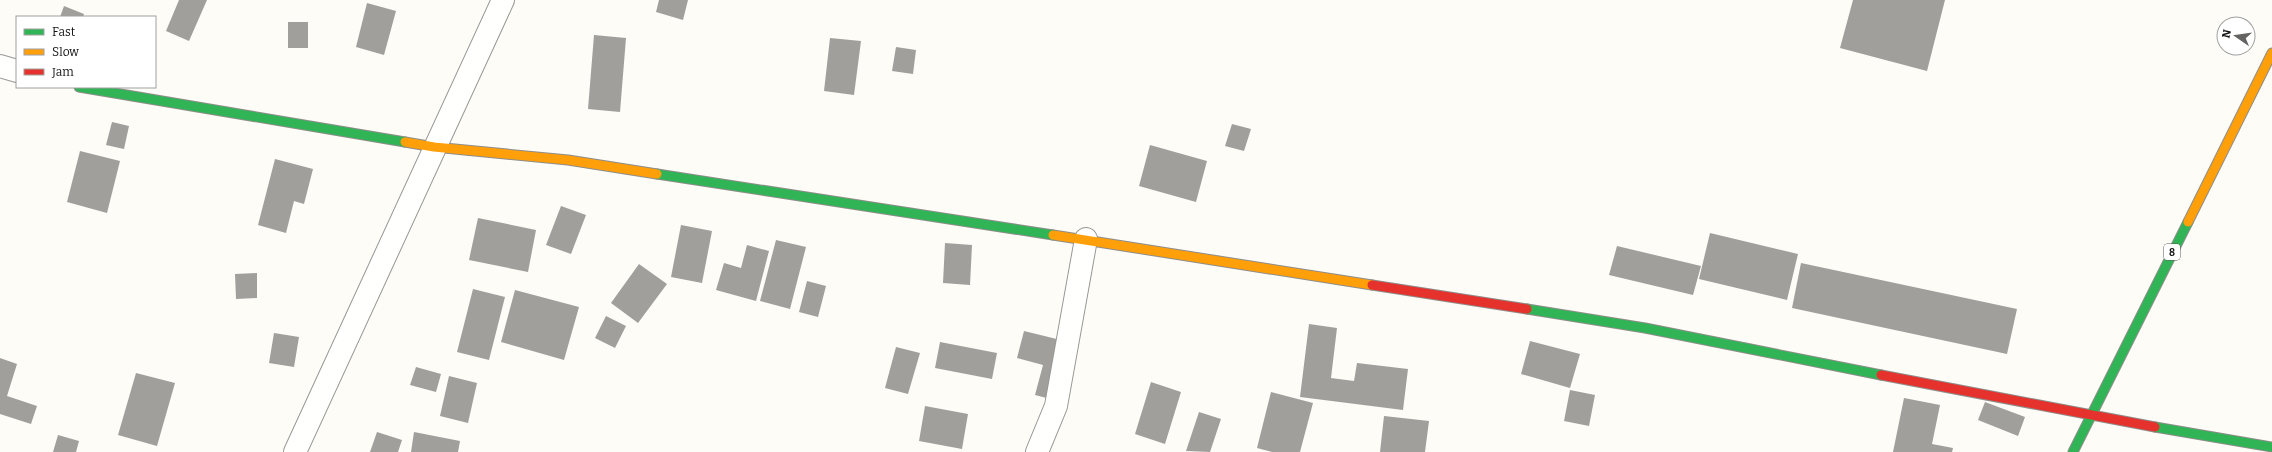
<svg xmlns="http://www.w3.org/2000/svg" width="2272" height="452" font-family="Bitter,serif">
<style>
.building{fill:#a19f9c}
.lines{fill:none;stroke-linecap:round;stroke-linejoin:round}
.street-casing{stroke:#979795;stroke-width:24}
.fast-casing{stroke:#8e8d8b;stroke-width:11}
.slow-casing{stroke:#8e8d8b;stroke-width:11}
.jam-casing{stroke:#8e8d8b;stroke-width:11}
.street{stroke:#fffffe;stroke-width:22}
.fast{stroke:#30b455;stroke-width:9}
.slow{stroke:#ff9f0a;stroke-width:9}
.jam{stroke:#e5322d;stroke-width:9}
.labels{text-anchor:middle;stroke-width:4;stroke-linejoin:round;paint-order:stroke}
.shield{fill:#fff;stroke:#585858;stroke-width:1}
.shield-label{font-size:10px;font-weight:bold;fill:#111}
</style>
<rect width="100%" height="100%" fill="#fdfcf7"/>
<path class="building" d="M 179,0 L 207,0 L 189,41 L 166,31 Z
M 659,0 L 688,0 L 683,20 L 656,12 Z
M 1853,0 L 1945,0 L 1927,71 L 1840,48 Z
M 367,3 L 396,11 L 384,55 L 356,47 Z
M 64,6 L 84,14 L 83,17 L 60,17 Z
M 288,22 L 308,22 L 308,48 L 288,48 Z
M 594,35 L 626,38 L 620,112 L 588,109 Z
M 830,38 L 861,41 L 854,95 L 824,91 Z
M 896,47 L 916,50 L 913,74 L 892,71 Z
M 112,122 L 129,126 L 124,149 L 106,145 Z
M 1232,124 L 1251,129 L 1244,151 L 1225,146 Z
M 1150,145 L 1207,161 L 1196,202 L 1139,186 Z
M 80,151 L 120,161 L 107,213 L 67,202 Z
M 275,159 L 313,169 L 304,204 L 294,201 L 286,233 L 258,225 Z
M 561,206 L 586,215 L 571,254 L 546,245 Z
M 478,218 L 536,230 L 528,272 L 469,260 Z
M 681,225 L 712,231 L 702,283 L 671,277 Z
M 1710,233 L 1798,254 L 1787,300 L 1699,279 Z
M 776,240 L 806,247 L 790,309 L 760,301 Z
M 945,243 L 972,245 L 970,285 L 943,283 Z
M 747,245 L 769,251 L 756,301 L 716,290 L 724,263 L 741,268 Z
M 1617,246 L 1701,266 L 1693,295 L 1609,275 Z
M 1801,263 L 2017,309 L 2007,354 L 1792,308 Z
M 639,264 L 667,284 L 638,323 L 611,303 Z
M 257,273 L 257,298 L 236,299 L 235,274 Z
M 807,281 L 826,286 L 818,317 L 799,312 Z
M 473,289 L 505,297 L 489,360 L 457,352 Z
M 515,290 L 579,307 L 564,360 L 501,342 Z
M 606,316 L 626,326 L 615,348 L 595,338 Z
M 1309,324 L 1337,328 L 1331,378 L 1354,381 L 1357,363 L 1408,369 L 1403,410 L 1300,397 Z
M 1024,331 L 1077,344 L 1062,402 L 1035,395 L 1043,365 L 1017,358 Z
M 274,333 L 299,337 L 294,367 L 269,363 Z
M 1530,341 L 1580,354 L 1570,388 L 1521,374 Z
M 940,342 L 997,353 L 992,379 L 935,368 Z
M 896,347 L 920,353 L 908,394 L 885,388 Z
M 0,358 L 17,364 L 7,396 L 37,406 L 31,424 L 0,414 Z
M 416,367 L 441,374 L 436,392 L 410,385 Z
M 136,373 L 175,383 L 157,446 L 118,435 Z
M 449,376 L 477,383 L 468,423 L 440,416 Z
M 1151,382 L 1181,392 L 1165,444 L 1135,434 Z
M 1570,390 L 1595,395 L 1589,426 L 1564,421 Z
M 1271,392 L 1313,403 L 1300,452 L 1272,452 L 1257,448 Z
M 1904,398 L 1940,405 L 1932,444 L 1953,448 L 1952,452 L 1893,452 Z
M 1985,402 L 2025,417 L 2018,436 L 1978,420 Z
M 925,406 L 968,414 L 962,449 L 919,441 Z
M 1199,412 L 1221,419 L 1210,452 L 1186,451 Z
M 1384,416 L 1429,421 L 1425,452 L 1380,452 Z
M 377,432 L 402,440 L 398,452 L 370,452 Z
M 414,432 L 460,441 L 458,452 L 411,452 Z
M 58,435 L 79,441 L 76,452 L 53,452 Z"/>
<g class="lines">
<defs>
<path id="street" d="M 0,66 L 17,71
M 295,452 L 503,0
M 1037,452 L 1056,406 L 1086,239"/>
<path id="fast" d="M 79,87 L 405,142
M 657,174 L 1053,235
M 1527,309 L 1645,328 L 1881,375
M 2155,427 L 2272,447
M 2073,452 L 2188,222"/>
<path id="slow" d="M 405,142 L 434,147 L 568,160 L 657,174
M 2188,222 L 2272,53
M 1053,235 L 1372,285"/>
<path id="jam" d="M 1372,285 L 1527,309
M 1881,375 L 2155,427"/>
</defs>
<use href="#street" class="street-casing"/>
<use href="#fast" class="fast-casing"/>
<use href="#slow" class="slow-casing"/>
<use href="#jam" class="jam-casing"/>
<use href="#street" class="street"/>
<use href="#fast" class="fast"/>
<use href="#slow" class="slow"/>
<use href="#jam" class="jam"/>
</g>
<g class="labels">
<rect class="shield" x="2164" y="244" width="16" height="16" rx="3"/>
<g class="shield-label">
<text x="2172" y="256">8</text>
</g>
</g>
<rect x="16" y="16" width="140" height="72" fill="#ffffff" stroke="#a0a0a0"/>
<rect x="24" y="29" width="20" height="6" fill="#30b455" stroke="#a0a0a0"/>
<text x="52" y="36" font-size="12" fill="#111111">Fast</text>
<rect x="24" y="49" width="20" height="6" fill="#ff9f0a" stroke="#a0a0a0"/>
<text x="52" y="56" font-size="12" fill="#111111">Slow</text>
<rect x="24" y="69" width="20" height="6" fill="#e5322d" stroke="#a0a0a0"/>
<text x="52" y="76" font-size="12" fill="#111111">Jam</text>
<g transform="translate(2236 36) rotate(283)"><circle r="19" fill="#ffffff" stroke="#a0a0a0"/>
<path d="M0-3L7 15L0 10L-7 15Z" fill="#646362"/>
<text y="-6" font-size="11" font-weight="bold" text-anchor="middle" fill="#111111">N</text>
</g>
</svg>
